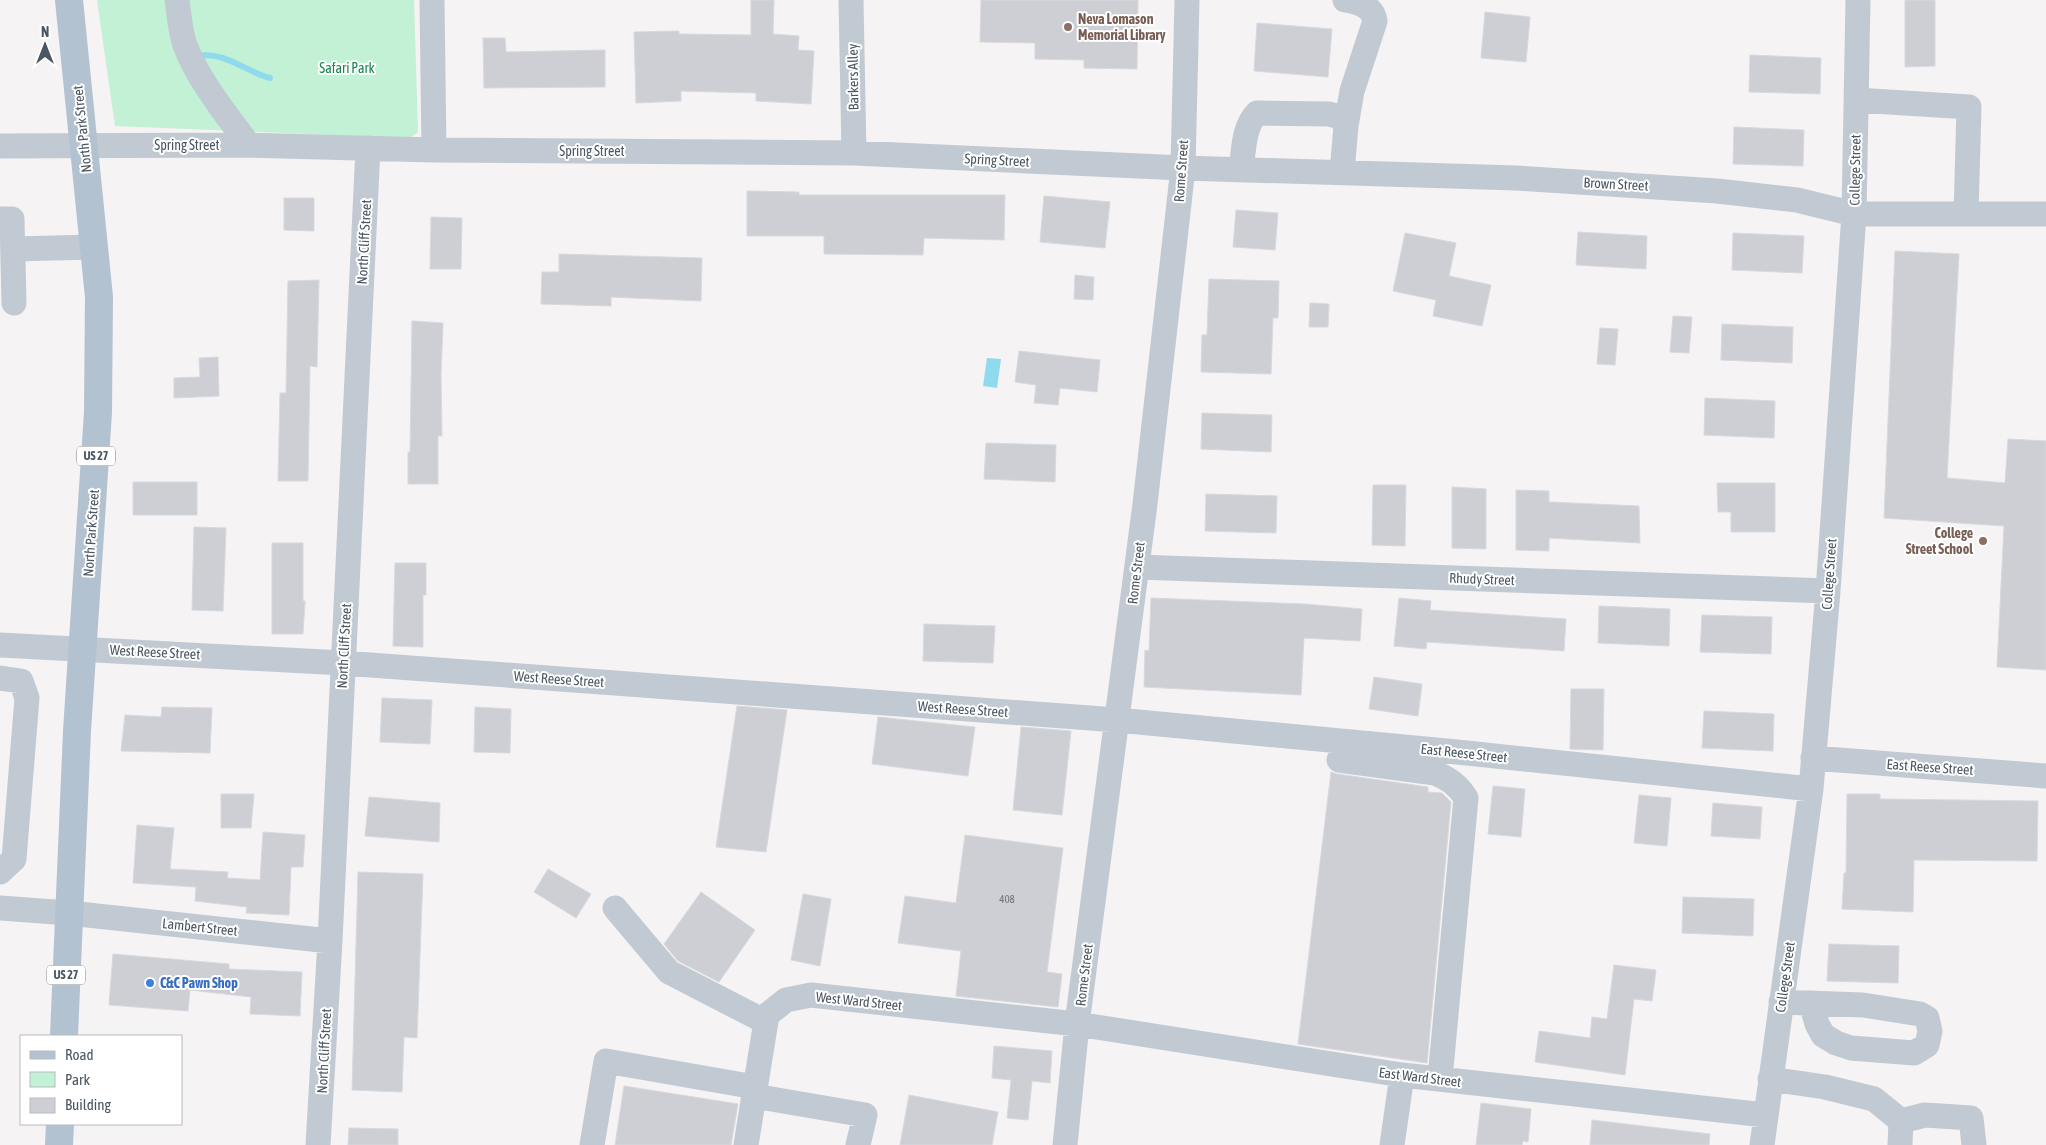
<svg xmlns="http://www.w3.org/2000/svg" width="2046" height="1145" font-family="'Asap Condensed',sans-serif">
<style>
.green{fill:#c3f1d5}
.water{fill:#90daee}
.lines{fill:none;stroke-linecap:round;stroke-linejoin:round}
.stream{stroke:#90daee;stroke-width:6}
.building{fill:#cdcfd5;stroke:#d7d9de}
.minor{stroke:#c1cad2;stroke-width:25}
.major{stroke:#b3c2d1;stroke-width:28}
.education-dot{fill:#8d6e63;stroke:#fff;stroke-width:2}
.shop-dot{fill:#3f7fe0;stroke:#fff;stroke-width:2}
.labels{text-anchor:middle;stroke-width:4;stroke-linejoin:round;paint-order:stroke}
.number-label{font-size:11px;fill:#6b747e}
.shield{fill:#fff;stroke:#808990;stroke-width:1}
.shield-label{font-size:12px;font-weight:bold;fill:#4a5661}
.education-label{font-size:14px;font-weight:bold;fill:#785e54;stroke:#fff;text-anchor:start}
.park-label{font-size:14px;fill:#17864f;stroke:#fff}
.street-label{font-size:14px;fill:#4a5661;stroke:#fff}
.shop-label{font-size:14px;font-weight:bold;fill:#366cbe;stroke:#fff;text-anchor:start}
</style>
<rect width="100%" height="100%" fill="#f5f3f3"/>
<path class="green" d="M 97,0 L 414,0 L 418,132 L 410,138 L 115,126 Z"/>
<path class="water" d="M 987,358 L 1001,359 L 997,388 L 983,386 Z"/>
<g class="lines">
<path class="stream" d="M 199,56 C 225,51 246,72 270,78"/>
</g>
<path class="building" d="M 751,0 L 774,0 L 773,34 L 799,36 L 798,50 L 814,51 L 811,104 L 756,101 L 756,93 L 681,91 L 681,101 L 636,103 L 634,32 L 679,31 L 679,34 L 751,35 Z
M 981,0 L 1138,0 L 1137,69 L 1084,68 L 1084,60 L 1035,59 L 1035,43 L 980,42 Z
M 1905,0 L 1935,0 L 1935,66 L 1905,67 Z
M 1485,12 L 1530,17 L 1526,62 L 1481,58 Z
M 1257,23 L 1332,29 L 1328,77 L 1254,71 Z
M 483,38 L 505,38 L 506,52 L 605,50 L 605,87 L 484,88 Z
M 1750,55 L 1821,58 L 1820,94 L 1749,92 Z
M 1734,127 L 1804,130 L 1803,166 L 1733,164 Z
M 747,191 L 799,192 L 799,195 L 1005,195 L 1004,240 L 924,238 L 923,255 L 824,254 L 824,236 L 747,236 Z
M 1044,196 L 1110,202 L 1105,248 L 1040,242 Z
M 284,198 L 314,198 L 314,231 L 284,230 Z
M 1236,210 L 1278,213 L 1275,250 L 1233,247 Z
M 431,217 L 462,218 L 461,269 L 430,269 Z
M 1578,232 L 1647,236 L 1646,269 L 1576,265 Z
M 1405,233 L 1456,243 L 1449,276 L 1491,285 L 1482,326 L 1433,316 L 1436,300 L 1393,291 Z
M 1733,233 L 1804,236 L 1802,273 L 1732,270 Z
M 1895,251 L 1959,254 L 1947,478 L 2005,483 L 2008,439 L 2046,441 L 2046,670 L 1997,667 L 2004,526 L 1884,518 Z
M 559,254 L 702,258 L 701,301 L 611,297 L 611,306 L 541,304 L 542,272 L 559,272 Z
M 1075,275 L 1094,277 L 1093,300 L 1074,299 Z
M 1209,279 L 1279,281 L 1278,318 L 1273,318 L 1271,374 L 1201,372 L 1202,335 L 1207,335 Z
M 319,280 L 317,367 L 310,366 L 308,481 L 278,481 L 280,393 L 286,393 L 288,281 Z
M 1310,303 L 1329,304 L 1328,327 L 1309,327 Z
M 1673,316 L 1692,317 L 1689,353 L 1670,352 Z
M 412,321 L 443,323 L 441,374 L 442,436 L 438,436 L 438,484 L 408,484 L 408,452 L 410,452 Z
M 1722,324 L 1793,327 L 1792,363 L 1721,360 Z
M 1600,328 L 1618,329 L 1615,365 L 1597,364 Z
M 1019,351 L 1100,360 L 1097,392 L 1060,388 L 1058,405 L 1034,403 L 1036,385 L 1015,382 Z
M 218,357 L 219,396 L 174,398 L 174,378 L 200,377 L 199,358 Z
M 1705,398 L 1775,401 L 1774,438 L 1704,435 Z
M 1202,413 L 1272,415 L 1271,452 L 1201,449 Z
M 986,443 L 1056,445 L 1055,482 L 984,479 Z
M 133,482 L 197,482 L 197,515 L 133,515 Z
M 1717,483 L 1775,483 L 1775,532 L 1731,532 L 1731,512 L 1718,512 Z
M 1373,485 L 1406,485 L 1405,546 L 1372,545 Z
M 1452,487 L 1486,489 L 1486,549 L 1452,548 Z
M 1516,490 L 1549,491 L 1549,502 L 1639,506 L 1640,543 L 1549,538 L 1549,551 L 1516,550 Z
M 1206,494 L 1277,496 L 1276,533 L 1205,531 Z
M 194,527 L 226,528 L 223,611 L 192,610 Z
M 272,543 L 303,543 L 303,601 L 305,601 L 303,634 L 272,634 Z
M 395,563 L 426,563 L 426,595 L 423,595 L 423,647 L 393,646 Z
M 1151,598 L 1305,604 L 1362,609 L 1360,641 L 1304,638 L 1301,695 L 1144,687 L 1145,650 L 1149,651 Z
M 1399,598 L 1431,601 L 1430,610 L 1566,619 L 1564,651 L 1427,642 L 1426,649 L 1394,646 Z
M 1599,606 L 1670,609 L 1669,646 L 1598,643 Z
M 1702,615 L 1772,617 L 1771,654 L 1700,652 Z
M 924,624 L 995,626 L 993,663 L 923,661 Z
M 1374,677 L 1422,684 L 1418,716 L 1369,709 Z
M 1571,689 L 1604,689 L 1603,750 L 1570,749 Z
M 382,698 L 432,700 L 430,744 L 380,742 Z
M 737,706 L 787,710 L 766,852 L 716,847 Z
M 162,707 L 212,708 L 210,753 L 121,751 L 125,715 L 161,717 Z
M 475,707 L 511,709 L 510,753 L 474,752 Z
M 1704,711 L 1774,714 L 1773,751 L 1702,748 Z
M 878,717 L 975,727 L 968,776 L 872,764 Z
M 1021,727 L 1071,731 L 1062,815 L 1013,810 Z
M 1331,772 L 1337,774 L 1428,787 L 1428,792 L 1442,793 L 1451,802 L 1427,1063 L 1298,1044 Z
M 1493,786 L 1525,789 L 1521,837 L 1488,834 Z
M 221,794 L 254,794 L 251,828 L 221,828 Z
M 1847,794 L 1880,794 L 1880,799 L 2038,801 L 2037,861 L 1914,860 L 1913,912 L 1842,909 L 1844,873 L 1846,873 Z
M 1639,795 L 1671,798 L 1667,846 L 1634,843 Z
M 369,797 L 440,803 L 439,842 L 365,836 Z
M 1713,803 L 1762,807 L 1760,839 L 1711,836 Z
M 137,825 L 174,828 L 170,869 L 228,872 L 227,878 L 260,880 L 263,832 L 305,835 L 303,867 L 291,867 L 289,915 L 246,913 L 247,907 L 195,901 L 196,887 L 133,883 Z
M 965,835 L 1063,848 L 1047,972 L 1062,974 L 1058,1007 L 956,996 L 961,951 L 898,943 L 905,896 L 956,903 Z
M 548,869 L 591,894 L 576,918 L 534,892 Z
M 358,872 L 423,874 L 417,1038 L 404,1037 L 402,1092 L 352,1090 Z
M 701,892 L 755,930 L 719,982 L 678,961 L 664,944 Z
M 803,894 L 831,899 L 820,966 L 791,960 Z
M 1683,897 L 1754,899 L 1753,936 L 1682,933 Z
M 1829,944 L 1899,946 L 1898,983 L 1827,981 Z
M 113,954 L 229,964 L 229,969 L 302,972 L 300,1016 L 250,1014 L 251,997 L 190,990 L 188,1011 L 109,1005 Z
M 1614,965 L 1656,970 L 1652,1001 L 1634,999 L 1625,1075 L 1535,1062 L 1539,1031 L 1590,1038 L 1592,1017 L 1607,1019 Z
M 994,1046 L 1052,1051 L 1050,1083 L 1032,1081 L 1028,1120 L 1007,1118 L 1011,1080 L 992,1078 Z
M 624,1086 L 738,1104 L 731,1145 L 615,1145 Z
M 909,1095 L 998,1112 L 992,1145 L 900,1145 Z
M 1481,1103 L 1531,1109 L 1528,1142 L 1523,1141 L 1522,1145 L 1476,1145 Z
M 1592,1120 L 1710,1134 L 1709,1145 L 1590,1145 Z
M 349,1128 L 398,1129 L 398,1145 L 348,1145 Z"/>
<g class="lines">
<path class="minor" d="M 177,0 C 179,14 180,29 184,42 C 195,76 228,117 249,145
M 432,0 L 434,150
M 851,0 L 854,153
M 1856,100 L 1969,107 L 1966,214
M 0,146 L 249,145 L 434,150 L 854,153 L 1183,168 L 1516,178 L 1717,191 L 1797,200 L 1854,214 L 2046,214
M 1241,169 C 1244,151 1243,127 1257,113 L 1329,114 L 1340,117 L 1346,126
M 1342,172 L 1346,126 L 1352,91 L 1375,21 C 1373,6 1358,2 1345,0
M 0,219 L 12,219 L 14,303
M 13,249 L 94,247
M 1137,567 L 1828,591
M 0,645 L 343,663 L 1117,720 L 1457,752 L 1811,789
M 0,678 L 21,681 L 27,698 L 14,859 L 0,872
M 1813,758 L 2046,776
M 1339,760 L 1435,773 C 1449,779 1458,785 1466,798 L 1440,1079
M 0,908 L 69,913 L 330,941
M 615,908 L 669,972 L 766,1022
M 1781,1002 L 1863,1005 L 1920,1014 L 1927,1018 L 1930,1031 L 1927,1045 L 1914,1053 L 1851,1048 L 1836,1043 L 1823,1035 L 1817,1024 L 1811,1003
M 1770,1079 L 1825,1087 L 1874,1099 L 1901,1121 L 1900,1145
M 754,1096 L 865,1115 L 858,1145
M 1901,1121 L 1925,1115 L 1971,1118 L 1974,1145
M 318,1145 L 330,941 L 368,148
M 592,1145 L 606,1061 L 755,1087
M 746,1145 L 767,1015 L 786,1000 L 811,995 L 1077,1024 L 1402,1075 L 1765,1115
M 1065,1145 L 1077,1024 L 1145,504 L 1183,168 L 1187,0
M 1392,1145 L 1402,1075
M 1762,1145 L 1811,789 L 1828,591 L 1854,214 L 1858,0"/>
<path class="major" d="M 64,1036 L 77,731 L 98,412 L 99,297 L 69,0
M 59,1145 L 60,1124"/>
</g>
<g class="education-dot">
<circle cx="1068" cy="27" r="5"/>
<circle cx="1983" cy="541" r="5"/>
</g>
<circle class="shop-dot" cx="150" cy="983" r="5"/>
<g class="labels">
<g class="number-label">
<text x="1007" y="903">408</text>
</g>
<g class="shield">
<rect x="77" y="446.5" width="38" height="19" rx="4"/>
<rect x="47" y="965.5" width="38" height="19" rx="4"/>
</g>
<g class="shield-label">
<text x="96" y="460">US 27</text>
<text x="66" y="979">US 27</text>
</g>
<g class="education-label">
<text x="1078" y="24">Neva Lomason<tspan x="1078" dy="16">Memorial Library</tspan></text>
<text x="1973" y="538" text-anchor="end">College<tspan x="1973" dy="16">Street School</tspan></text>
</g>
<g class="park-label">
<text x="347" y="73">Safari Park</text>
</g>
<g class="street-label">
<text transform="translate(853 77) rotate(-91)" y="5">Barkers Alley</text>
<text transform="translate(82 129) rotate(-96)" y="5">North Park Street</text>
<text x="187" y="150">Spring Street</text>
<text x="592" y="156">Spring Street</text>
<text transform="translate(997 160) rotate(3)" y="5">Spring Street</text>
<text transform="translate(1855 170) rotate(-89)" y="5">College Street</text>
<text transform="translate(1181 171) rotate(-86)" y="5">Rome Street</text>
<text transform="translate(1616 184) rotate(3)" y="5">Brown Street</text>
<text transform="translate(364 242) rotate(-87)" y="5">North Cliff Street</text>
<text transform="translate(91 533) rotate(-86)" y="5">North Park Street</text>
<text transform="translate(1136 573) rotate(-83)" y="5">Rome Street</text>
<text transform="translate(1829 574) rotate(-86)" y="5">College Street</text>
<text transform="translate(1482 579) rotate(2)" y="5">Rhudy Street</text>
<text transform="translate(344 646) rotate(-87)" y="5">North Cliff Street</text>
<text transform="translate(155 652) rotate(3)" y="5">West Reese Street</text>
<text transform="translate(559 679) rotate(4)" y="5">West Reese Street</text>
<text transform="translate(963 709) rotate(4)" y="5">West Reese Street</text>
<text transform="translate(1464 753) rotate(6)" y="5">East Reese Street</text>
<text transform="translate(1930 767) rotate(4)" y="5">East Reese Street</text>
<text transform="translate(200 927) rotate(6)" y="5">Lambert Street</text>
<text transform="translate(1084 975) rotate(-83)" y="5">Rome Street</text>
<text transform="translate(1785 977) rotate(-82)" y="5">College Street</text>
<text transform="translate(859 1001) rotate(6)" y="5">West Ward Street</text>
<text transform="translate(324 1051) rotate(-87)" y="5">North Cliff Street</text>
<text transform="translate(1420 1077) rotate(7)" y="5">East Ward Street</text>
</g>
<g class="shop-label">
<text x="160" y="988">C&amp;C Pawn Shop</text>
</g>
</g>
<rect x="20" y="1035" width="162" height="90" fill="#ffffff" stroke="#b7bbc0"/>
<rect x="30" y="1051" width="25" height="8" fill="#b3c2d1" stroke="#b7bbc0"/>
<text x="65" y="1060" font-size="15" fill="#4a5661">Road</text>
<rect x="30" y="1072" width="25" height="15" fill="#c3f1d5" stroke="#b7bbc0"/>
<text x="65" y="1085" font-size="15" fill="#4a5661">Park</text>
<rect x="30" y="1098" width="25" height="15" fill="#cdcfd5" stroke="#b7bbc0"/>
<text x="65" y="1110" font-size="15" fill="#4a5661">Building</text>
<g transform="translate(45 45)" stroke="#ffffff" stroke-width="4" paint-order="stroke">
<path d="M0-4L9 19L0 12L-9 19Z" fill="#4a5661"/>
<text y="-8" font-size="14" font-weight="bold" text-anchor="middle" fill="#4a5661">N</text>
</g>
</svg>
